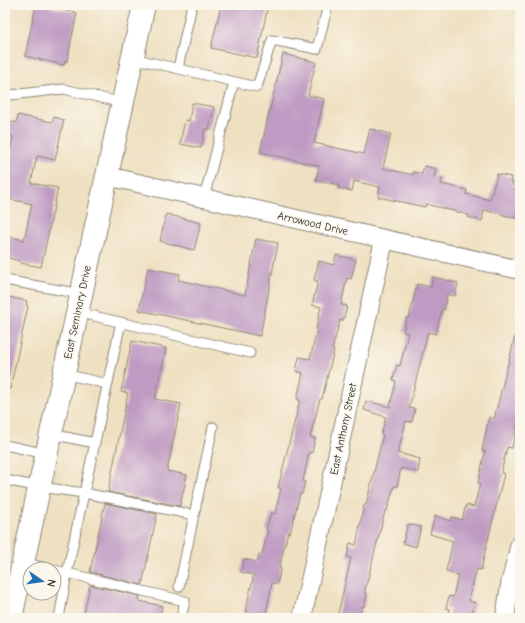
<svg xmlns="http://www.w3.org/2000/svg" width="525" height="623" font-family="'Comic Neue',sans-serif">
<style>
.building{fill:#bf9bc3}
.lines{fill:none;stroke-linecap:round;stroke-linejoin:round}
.service-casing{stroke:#8d8676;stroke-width:11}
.minor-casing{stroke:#8d8676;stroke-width:20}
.secondary-casing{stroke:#8d8676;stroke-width:24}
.service{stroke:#fff;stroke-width:9}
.minor{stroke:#fff;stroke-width:18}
.secondary{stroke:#fff;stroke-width:22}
.labels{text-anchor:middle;stroke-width:3.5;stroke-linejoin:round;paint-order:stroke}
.street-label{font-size:11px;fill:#2b2b2b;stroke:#fbf7ec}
</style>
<rect width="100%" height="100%" fill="#fbf7ec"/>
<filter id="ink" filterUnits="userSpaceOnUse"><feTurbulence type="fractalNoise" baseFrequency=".025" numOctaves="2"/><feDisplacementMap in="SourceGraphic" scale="8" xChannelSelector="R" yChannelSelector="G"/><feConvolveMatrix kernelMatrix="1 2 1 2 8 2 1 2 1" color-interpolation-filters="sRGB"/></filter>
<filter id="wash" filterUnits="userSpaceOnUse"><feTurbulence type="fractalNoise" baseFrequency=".012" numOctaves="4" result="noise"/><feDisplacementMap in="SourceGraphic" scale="16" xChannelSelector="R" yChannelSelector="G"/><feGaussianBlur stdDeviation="0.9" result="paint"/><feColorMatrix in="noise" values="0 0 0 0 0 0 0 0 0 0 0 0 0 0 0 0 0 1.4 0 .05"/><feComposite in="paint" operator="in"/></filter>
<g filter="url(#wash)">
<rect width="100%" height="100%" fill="#efe0c1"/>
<g id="blocks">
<path class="building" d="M 36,5 L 42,5 L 77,13 L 67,61 L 65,61 L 64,65 L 25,56 Z
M 221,5 L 268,5 L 257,58 L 211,48 Z
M 283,54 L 316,62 L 308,95 L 324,99 L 314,143 L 364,154 L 370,129 L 391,134 L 383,168 L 413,175 L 413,172 L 422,174 L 424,166 L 436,169 L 434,177 L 442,178 L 441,184 L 467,190 L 466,194 L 490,200 L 497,174 L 511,177 L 510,182 L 513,182 L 512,185 L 520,187 L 520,219 L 484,210 L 482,221 L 468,217 L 469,215 L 426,204 L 425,207 L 378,197 L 380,187 L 354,181 L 352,191 L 338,188 L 339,185 L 316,180 L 319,166 L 260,152 Z
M 192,103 L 214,107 L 209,130 L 205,129 L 201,148 L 180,144 L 185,120 L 189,121 Z
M 18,115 L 52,122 L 54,117 L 64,120 L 55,160 L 37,156 L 31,183 L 58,188 L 41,267 L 20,263 L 20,261 L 5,257 L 5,236 L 24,240 L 32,204 L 5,198 L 5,174 L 13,137 L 5,135 L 5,120 L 16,123 Z
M 166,214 L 201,223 L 194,250 L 160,241 Z
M 256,239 L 278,243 L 260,336 L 139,310 L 148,268 L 180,274 L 178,280 L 245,295 Z
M 336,255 L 356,260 L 351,279 L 347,278 L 341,305 L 347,306 L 343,321 L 340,320 L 332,350 L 334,350 L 327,378 L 322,399 L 320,399 L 310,437 L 315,438 L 312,453 L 309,452 L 303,481 L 305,482 L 302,494 L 300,494 L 290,533 L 288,532 L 279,568 L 281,568 L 277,584 L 272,583 L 265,618 L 247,618 L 248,611 L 245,611 L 254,575 L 241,572 L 244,559 L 257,562 L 259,554 L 262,555 L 268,531 L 266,530 L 271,513 L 275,514 L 281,488 L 278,488 L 300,400 L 297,399 L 303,373 L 296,371 L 299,357 L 310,359 L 317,330 L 316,329 L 321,307 L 312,305 L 318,281 L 314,280 L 319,261 L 334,265 Z
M 433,277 L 458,283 L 455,296 L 447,294 L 444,310 L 442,309 L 436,334 L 428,332 L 409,408 L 415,409 L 412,422 L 406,421 L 398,453 L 420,459 L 418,472 L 401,468 L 397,487 L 394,486 L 387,511 L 385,511 L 365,590 L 365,593 L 367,594 L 364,607 L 362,606 L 359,618 L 337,618 L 351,558 L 347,557 L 350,543 L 356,545 L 364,505 L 366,505 L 383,435 L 381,434 L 386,417 L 364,410 L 366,401 L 390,407 L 396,381 L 393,380 L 397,365 L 400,366 L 408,333 L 403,332 L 407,317 L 409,318 L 417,284 L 431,287 Z
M 8,297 L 27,301 L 26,305 L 28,306 L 10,389 L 5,388 L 5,300 L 8,300 Z
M 515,337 L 520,337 L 520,412 L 512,448 L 507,447 L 501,473 L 504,474 L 485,552 L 481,570 L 477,569 L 470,593 L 469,601 L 475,603 L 471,615 L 469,615 L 468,618 L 448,618 L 450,609 L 446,608 L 449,596 L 453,597 L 458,575 L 446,571 L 453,541 L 430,534 L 435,516 L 451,521 L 452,517 L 462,520 L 466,505 L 474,507 L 480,484 L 478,483 L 485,451 L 482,451 L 489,417 L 494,419 Z
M 132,341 L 166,348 L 155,399 L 181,404 L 167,471 L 187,475 L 180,506 L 108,492 L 128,393 L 121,392 Z
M 105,503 L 157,514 L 142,585 L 90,572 Z
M 408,524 L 421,527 L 416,547 L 403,543 Z
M 90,585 L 140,596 L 139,601 L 162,606 L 160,618 L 83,618 Z"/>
</g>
</g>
<g filter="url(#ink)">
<use href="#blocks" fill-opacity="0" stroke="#8d8676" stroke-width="1"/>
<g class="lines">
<defs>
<path id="service" d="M 132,58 L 257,87 L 272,40 L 317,49 L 328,5
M 178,68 L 192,5
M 5,94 L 11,95 L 64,89 L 123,103
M 204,198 L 234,82
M 5,280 L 81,294
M 77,312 L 250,353
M 64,374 L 108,384
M 51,434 L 95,443
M 5,445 L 47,454
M 5,480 L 40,487 L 84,493 L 121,322
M 23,562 L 50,569
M 54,570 L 67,573 L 59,618
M 179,587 L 194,515
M 181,618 L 185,601 L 67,573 L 84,493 L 194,515 L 213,427"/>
<path id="minor" d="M 107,176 L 520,270
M 302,618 L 384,240
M 505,618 L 510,585 L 520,544"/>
<path id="secondary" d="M 11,618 L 144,5"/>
</defs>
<use href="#service" class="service-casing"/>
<use href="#minor" class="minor-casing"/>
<use href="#secondary" class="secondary-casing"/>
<use href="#service" class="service"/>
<use href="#minor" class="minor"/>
<use href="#secondary" class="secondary"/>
</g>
</g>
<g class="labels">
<g class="street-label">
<text transform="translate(313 223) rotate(13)" y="4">Arrowood Drive</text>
<text transform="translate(77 312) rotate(-78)" y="4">East Seminary Drive</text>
<text transform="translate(343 429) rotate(-78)" y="4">East Anthony Street</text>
</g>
</g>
<rect width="525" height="623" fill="none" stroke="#fbf7ec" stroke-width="20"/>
<g transform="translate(42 581) rotate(103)"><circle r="19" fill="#fbf7ec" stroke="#a8a59f"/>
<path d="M0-3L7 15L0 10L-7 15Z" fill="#1f6fb2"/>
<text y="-6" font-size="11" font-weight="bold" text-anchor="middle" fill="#2b2b2b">N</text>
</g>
</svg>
